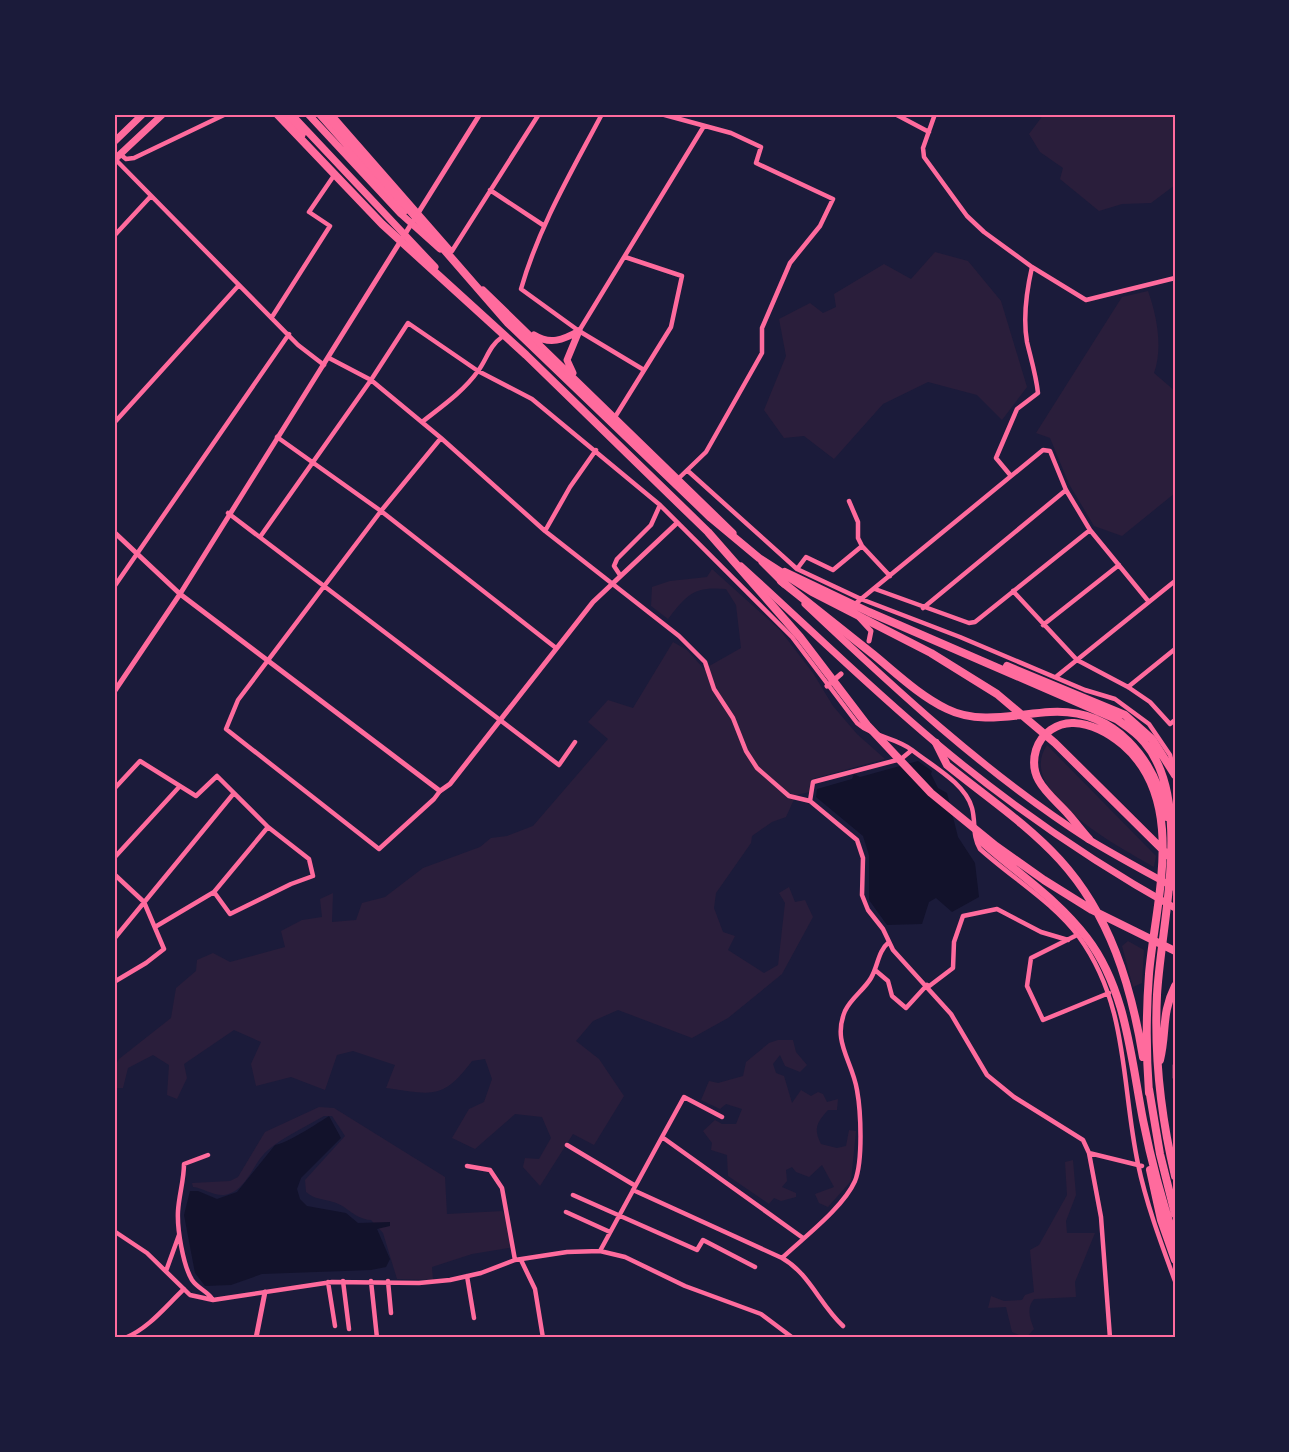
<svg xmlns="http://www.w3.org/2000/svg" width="1289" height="1452" font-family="'Noto Sans',sans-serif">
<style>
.green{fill:#2a1e3b}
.water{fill:#12122b}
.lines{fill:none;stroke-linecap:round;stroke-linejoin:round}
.minor{stroke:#ff6b9d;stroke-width:4.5}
.tertiary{stroke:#ff6b9d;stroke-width:5}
.primary{stroke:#ff6b9d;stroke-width:7}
.trunk{stroke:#ff6b9d;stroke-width:7}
.motorway{stroke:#ff6b9d;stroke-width:8}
.neatline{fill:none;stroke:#ff6b9d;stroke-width:2}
</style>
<rect width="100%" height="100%" fill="#1b1b3a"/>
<path class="green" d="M 1044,114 L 1175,114 L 1175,185 L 1151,203 L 1122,204 L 1099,211 L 1060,179 L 1063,168 L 1040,152 L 1029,134 Z
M 935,252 L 968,261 L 1001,301 L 1027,387 L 1002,420 L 977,395 L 928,382 L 883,404 L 834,459 L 804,436 L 784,438 L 764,410 L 786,356 L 779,319 L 810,303 L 823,313 L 836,307 L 834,294 L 884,264 L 911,279 Z
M 1148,291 C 1157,316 1163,348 1154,373 L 1175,391 L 1175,493 L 1122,536 L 1094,526 L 1069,484 L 1050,438 L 1036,433 L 1122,297 Z
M 712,569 L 780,630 L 813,673 L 833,706 L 857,734 L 885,759 L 812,779 L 810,792 L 796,795 L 786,817 L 772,822 L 752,836 L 751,843 L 716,893 L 714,908 L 723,932 L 735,936 L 728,950 L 764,973 L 778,965 L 785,903 L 779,893 L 789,887 L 795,902 L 805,900 L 813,917 L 782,974 L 728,1018 L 692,1038 L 618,1010 L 593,1021 L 576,1041 L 599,1059 L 624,1096 L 594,1145 L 573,1134 L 540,1186 L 523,1167 L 525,1158 L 539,1159 L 551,1138 L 542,1117 L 515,1114 L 475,1149 L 452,1138 L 469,1109 L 484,1102 L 492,1079 L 485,1059 L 472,1061 C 442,1101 432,1094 386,1088 L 395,1065 L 353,1051 L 337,1055 L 325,1090 L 291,1077 L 256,1086 L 251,1064 L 261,1042 L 234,1030 L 184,1064 L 187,1078 L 177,1099 L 167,1095 L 169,1065 L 153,1055 L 128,1068 L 123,1088 L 114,1088 L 114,1068 L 119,1059 L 171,1018 L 176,988 L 196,971 L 197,960 L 213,953 L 230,962 L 285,947 L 281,931 L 302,920 L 322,917 L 320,899 L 333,893 L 332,922 L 356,920 L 362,903 L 385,897 L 423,868 L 480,847 L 491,838 L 507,836 L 533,826 L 608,739 L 588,722 L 608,700 L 633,708 L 673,642 L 687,650 L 704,669 L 741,648 L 736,605 L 726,589 C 694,586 687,594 668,619 L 651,606 L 652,587 L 670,581 L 707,577 Z
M 1047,745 L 1156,856 L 1154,867 C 1122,848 1014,793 1047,745 Z
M 1128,941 L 1144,950 L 1142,983 L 1133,987 L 1122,946 Z
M 778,1040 L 793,1040 L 796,1052 L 807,1065 L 800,1072 L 785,1066 L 780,1055 L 773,1064 L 776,1073 L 784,1076 L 792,1103 L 801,1090 L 811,1096 L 818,1092 L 823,1094 L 827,1102 L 838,1099 L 837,1110 L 828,1110 C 817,1122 813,1129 821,1144 L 837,1148 L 846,1146 L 849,1130 L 856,1131 L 851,1181 L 828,1207 L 819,1203 L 815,1194 L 834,1187 L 822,1165 L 809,1177 L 796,1172 L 792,1167 L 786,1170 L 787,1181 L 782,1187 L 796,1193 L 796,1197 L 781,1201 L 774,1198 L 769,1204 L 728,1176 L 727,1155 L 711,1150 L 712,1143 L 703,1131 L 715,1120 L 722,1124 L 736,1124 L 742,1109 L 726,1104 L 720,1109 L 701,1100 L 709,1081 L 718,1083 L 743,1076 L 746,1062 L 769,1043 Z
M 319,1107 L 334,1108 L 445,1177 L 447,1214 L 503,1211 L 514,1247 L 472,1254 L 432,1267 L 433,1280 L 397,1279 L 383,1233 L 371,1220 C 354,1219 348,1206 333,1202 C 321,1198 316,1200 306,1192 L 305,1180 L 345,1136 L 332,1116 L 324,1116 C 305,1127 285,1136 268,1150 C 253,1162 247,1192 224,1195 C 214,1196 203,1188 193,1187 L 192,1183 L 230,1181 L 238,1177 L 265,1132 Z
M 1073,1160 L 1076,1195 L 1066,1221 L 1067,1233 L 1095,1233 L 1075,1282 L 1076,1297 L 1034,1299 C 1026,1308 1030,1319 1034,1329 L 1026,1338 L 1012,1332 L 1006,1307 L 988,1308 L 991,1296 L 1004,1301 L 1022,1300 L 1025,1295 L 1034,1292 L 1030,1250 L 1039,1245 L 1067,1195 L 1065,1162 Z"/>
<path class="water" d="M 918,761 L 932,771 L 931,774 L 938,788 L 947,793 L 958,837 L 975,863 L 979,897 L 952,912 L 936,898 L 929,902 L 922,924 L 887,925 L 869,900 L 869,855 L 863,836 L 816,797 L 817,789 L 852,779 L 854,774 L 860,777 Z
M 329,1116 L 341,1138 L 301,1178 L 297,1189 L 300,1199 L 307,1206 L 346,1213 L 358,1223 L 390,1222 L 390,1226 L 377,1229 L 390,1259 L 386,1267 L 371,1270 L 262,1274 L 231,1285 L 205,1286 L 195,1273 L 184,1215 L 190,1191 L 198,1191 L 217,1199 L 237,1192 L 275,1145 C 286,1144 318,1123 329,1116 Z"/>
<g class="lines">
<path class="minor" d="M 332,114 L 452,251 L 539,114
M 602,114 C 572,171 539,226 521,289 L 579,331 L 644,370
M 661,114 L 731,133 L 761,147 L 756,163 L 833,199 L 820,226 L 790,263 L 762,328 L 762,353 L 706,452 L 679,478
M 895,114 L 929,132
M 935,114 L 923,148 L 924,157 L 967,216 L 984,232 L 1032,267 L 1086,300 L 1175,278
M 120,154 L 126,159 L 134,158 L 226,114
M 115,159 L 298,345 L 324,365
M 490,190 L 543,225
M 114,236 L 151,196
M 272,317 L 330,226 L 309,212 L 335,174
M 579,331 L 704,126
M 329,358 L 371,380 L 441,438 L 545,531 L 679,636 L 705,662 L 714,689 L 733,718 L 746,751 L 757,768 L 789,796 L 810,801 L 857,840 L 863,858 L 862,895 L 868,910 L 883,929 L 893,950 L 951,1014 L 987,1075 L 1014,1097 L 1083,1140 L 1089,1153 L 1101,1217 L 1110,1338
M 615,417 L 671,327 L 682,276 L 625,257
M 422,422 C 441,407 463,392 478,371 C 487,359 489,346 502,337
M 114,423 L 239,285
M 277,437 L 381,511 L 556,648
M 688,471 L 797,569 L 861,599 L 960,637 L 1085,690 L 1115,699 L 1149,724 L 1170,755 L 1173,767
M 1011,476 L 996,458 L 1017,409 L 1038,393 C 1036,375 1031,359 1027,342 C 1023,319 1027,289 1032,267
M 849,501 L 858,522 L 858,538 L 862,546 L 890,576
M 228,513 L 559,765 L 575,742
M 545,531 L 570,487 L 596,450
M 260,537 L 371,380 L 408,323 L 478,371 L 532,399 L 660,505 L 792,637 L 857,723 C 873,737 895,737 912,750
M 797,569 L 806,557 L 833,570 L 862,546
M 620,575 L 614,566 L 617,559 L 651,525 L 660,505
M 114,587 L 289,334
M 875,589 L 969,623 L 975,622 L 1090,530
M 1013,591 L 1077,660 L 1128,687 L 1150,702 L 1170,724 L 1175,720
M 861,599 L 1043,450 L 1050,451 L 1066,490 L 1090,530 L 1149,602
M 923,608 L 1066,490
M 1043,625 L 1119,565
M 1057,676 L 1175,581
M 1128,687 L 1175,649
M 114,789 L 140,761 L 196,796 L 217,776 L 268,827 L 309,859 L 313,876 L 291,884 L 230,914 L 214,892 L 155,927
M 440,791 L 434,799 L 379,849 L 226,729 L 238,700 L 381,511 L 441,438
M 810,801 L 813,782 L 901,759 L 912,750 C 932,766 965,783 972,808 C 976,823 972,836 980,849 C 1012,878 1053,902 1079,937 C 1129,1006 1121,1084 1138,1164 C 1146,1203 1161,1243 1175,1281
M 114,858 L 180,786
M 114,874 L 144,902 L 164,949 L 146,963 L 114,982
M 214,892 L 268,827
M 1077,935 L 1031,958 L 1027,986 L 1043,1020 L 1109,993
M 114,939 L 234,793
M 875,970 L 888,981 L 892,996 L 906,1008 L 927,985
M 928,987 L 953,968 L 954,942 L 963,916 L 997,909 L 1041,932 L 1068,940
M 1175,1065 L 1175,1078
M 662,1137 L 684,1097 L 722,1117
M 567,1145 L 634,1185
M 1089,1153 L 1142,1166
M 208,1155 L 184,1164 C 184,1180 179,1195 178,1211 C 177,1229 183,1265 192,1280 C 198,1289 208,1291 213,1300
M 467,1166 L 490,1170 L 502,1188 L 515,1260
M 633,1190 L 782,1258 C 803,1238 843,1208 855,1181 C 863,1161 861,1112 857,1090 C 852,1060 832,1042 845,1011 C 851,998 864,990 871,978 C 878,966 878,951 889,942
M 573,1195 L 697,1250 L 703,1240 L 755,1267
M 566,1212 L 610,1232
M 114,1231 L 147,1253 L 190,1295 L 213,1300 L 332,1282 L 419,1283 L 450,1280 L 481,1273 L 515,1260 L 567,1252 L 600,1251 L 625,1257 L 685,1286 L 761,1314 L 793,1338
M 600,1251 L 662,1137 L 803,1238
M 782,1258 C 809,1273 820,1305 843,1326
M 521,1260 L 535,1289 L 543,1338
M 166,1271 L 179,1235
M 467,1276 L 474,1318
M 343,1281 L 349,1329
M 371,1281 L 377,1338
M 388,1281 L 391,1313
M 328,1282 L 335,1326
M 125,1338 C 149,1328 165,1307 184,1289"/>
<path class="tertiary" d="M 114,532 L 180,594 L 440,791 L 450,784 L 593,602 L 677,523
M 852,607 L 861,599
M 859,618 L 871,631 L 869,641
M 827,686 L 841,674
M 114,692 L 180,594 L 480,114
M 256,1338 L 265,1292"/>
<path class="primary" d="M 114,142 L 143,114
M 114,160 L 163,114"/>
<path class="trunk" d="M 283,114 L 302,135
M 291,114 L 435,267
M 308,114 L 401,214 L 440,249
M 319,114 L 405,211
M 483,290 L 733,533
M 534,335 C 550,345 563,340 579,331
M 573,373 L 567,360 L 579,331
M 762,562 L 784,584
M 741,566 C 806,625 869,687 936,743 C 1010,805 1091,861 1175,908
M 805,604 C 894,688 985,773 1088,839 C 1116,856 1146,872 1175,888"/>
<path class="motorway" d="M 277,114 L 382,224 L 526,355 L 708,532 L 800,637 L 867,725 L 931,793 L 996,846 L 1044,880 L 1092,910 L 1175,951
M 326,114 L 508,323 L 711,518 L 759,558 L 812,592 L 931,653 L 997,694 L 1055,743 L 1175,862
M 785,572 L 869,612 L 1116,719 C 1126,726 1136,732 1144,742 C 1194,800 1161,923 1157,995 C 1154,1056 1161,1117 1175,1176
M 781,581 C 812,606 843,630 874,655 C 897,674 920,696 947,709 C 979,725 1017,714 1050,712 C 1115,708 1155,759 1167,817
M 1007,666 L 1125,715 L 1152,739 L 1175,775
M 936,743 L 947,765 C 985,796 1027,824 1060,860 C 1110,915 1131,985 1143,1057
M 979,839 C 1015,872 1057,898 1087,938 C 1126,989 1131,1058 1143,1120 C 1151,1160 1162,1201 1175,1240
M 1089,839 C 1082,831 1075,822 1068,814 C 1051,795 1027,780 1036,750 C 1041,733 1058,722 1074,723 C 1092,724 1110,734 1123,745 C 1188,801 1155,902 1149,974 C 1146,1014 1146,1053 1149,1093
M 1160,1060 C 1167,1031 1161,1014 1175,986
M 1149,1089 L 1160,1154 L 1175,1214
M 1150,1170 L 1161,1220 L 1175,1260"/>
</g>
<rect width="1289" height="1452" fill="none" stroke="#1b1b3a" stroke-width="231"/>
<rect x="116" y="116" width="1058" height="1220" class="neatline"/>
</svg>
